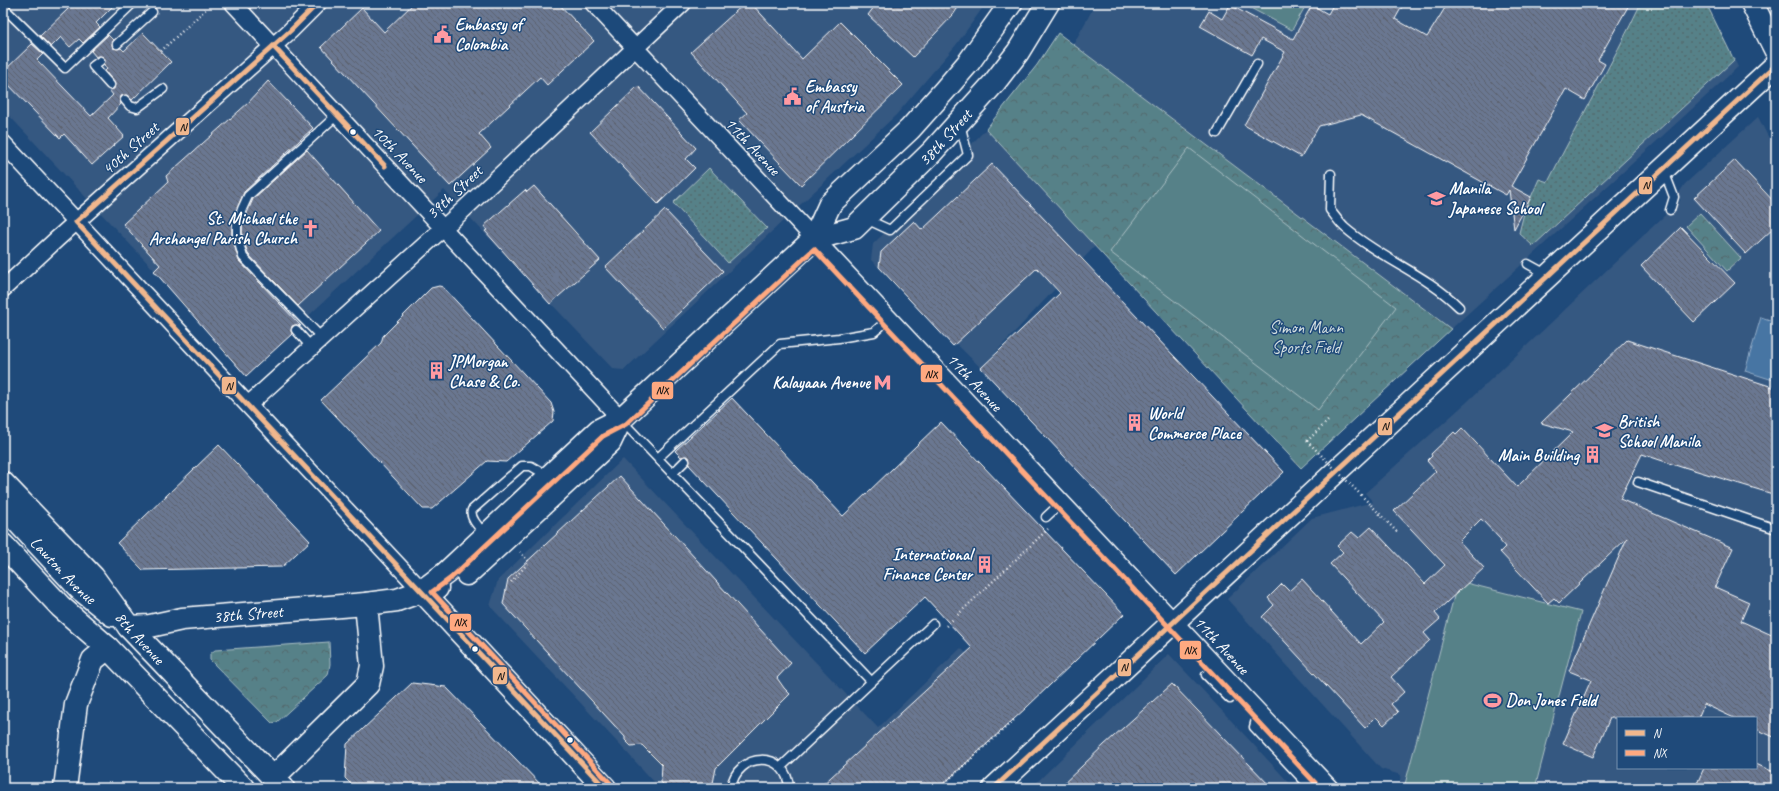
<svg xmlns="http://www.w3.org/2000/svg" width="1779" height="791" font-family="Caveat,sans-serif">
<style>
.built{fill:#365881;fill-rule:evenodd}
.grass{fill:url(#grass-dots);stroke:#abc0c4}
.forest{fill:url(#forest-crowns);stroke:#abc0c4}
.pitch{fill:#578188;stroke:#abc0c4}
.water{fill:#4775a3;stroke:#91acc8}
.building{fill:url(#building-back-hatch);stroke:#fff}
.lines{fill:none;stroke-linecap:round;stroke-linejoin:round}
.lane-casing{stroke:#fff;stroke-width:11}
.street-casing{stroke:#fff;stroke-width:19}
.secondary-casing{stroke:#fff;stroke-width:25}
.path{stroke:#fff;stroke-width:2.5;stroke-dasharray:1 3;stroke-linecap:butt}
.lane{stroke:#1f4a7a;stroke-width:8}
.street{stroke:#1f4a7a;stroke-width:16}
.secondary{stroke:#1f4a7a;stroke-width:22}
.path-bridge{stroke:#fff;stroke-width:2.5;stroke-dasharray:1 3;stroke-linecap:butt}
.bus-1-casing{stroke:#1f4a7a;stroke-width:8}
.bus-2-casing{stroke:#1f4a7a;stroke-width:8}
.bus-1{stroke:#f1b78d;stroke-width:5}
.bus-2{stroke:#ffa980;stroke-width:5}
.bus-dot{fill:#fff;stroke:#1f4a7a;stroke-width:1.5}
.labels{text-anchor:middle;stroke-width:3;stroke-linejoin:round;paint-order:stroke}
.poi-label{font-size:17px;font-weight:bold;fill:#fff;stroke:#1f4a7a;text-anchor:start}
.street-label{font-size:17px;fill:#fff;stroke:#1f4a7a}
.park-label{font-size:17px;fill:#d5e0e1;stroke:#1f4a7a}
.line-badge{stroke:#1f4a7a;stroke-width:1.5}
.pale-badge-label{font-size:11px;text-anchor:middle;font-weight:bold;fill:#111}
</style>
<defs>
<pattern id="grass-dots" width="8" height="8" patternUnits="userSpaceOnUse"><rect width="8" height="8" fill="#578188"/><path d="M2 2h.1M6 6h.1" fill="none" stroke="#52696d" stroke-width="1.8" stroke-linecap="round"/></pattern>
<pattern id="forest-crowns" width="20" height="18" patternUnits="userSpaceOnUse"><rect width="20" height="18" fill="#578188"/><path d="M2 6a3 3 0 1 1 6 0M12 15a3 3 0 1 1 6 0" fill="none" stroke="#52696d"/></pattern>
<pattern id="building-back-hatch" width="6" height="6" patternUnits="userSpaceOnUse"><rect width="6" height="6" fill="#6b7791"/><path d="M-1 5l2 2M0 0l6 6M5-1l2 2" fill="none" stroke="#5c626e"/></pattern>
</defs>
<rect width="100%" height="100%" fill="#1f4a7a"/>
<filter id="ink" filterUnits="userSpaceOnUse"><feTurbulence type="fractalNoise" baseFrequency=".025" numOctaves="2"/><feDisplacementMap in="SourceGraphic" scale="8" xChannelSelector="R" yChannelSelector="G"/><feConvolveMatrix kernelMatrix="1 2 1 2 8 2 1 2 1" color-interpolation-filters="sRGB"/></filter>
<g filter="url(#ink)">
<path class="built" d="M 3,3 L 986,3 L 956,45 L 896,115 L 624,370 L 613,369 L 444,190 L 249,371 L 3,109 Z
M 1096,3 L 1707,3 L 1738,67 L 1451,329 L 1073,45 Z
M 1758,117 L 1776,152 L 1776,788 L 1398,788 L 1401,775 L 1381,769 L 1227,599 L 1312,518 L 1373,502 L 1365,493 L 1467,402 L 1680,201 L 1679,193 L 1685,184 ZM 1618,718 L 1756,718 L 1756,768 L 1618,768 Z
M 986,129 L 1095,246 L 981,368 L 871,260 L 873,244 L 932,186 Z
M 623,459 L 878,728 L 961,648 L 1022,712 L 942,788 L 660,788 L 490,606 L 498,580 Z
M 1169,654 L 1294,788 L 1031,788 Z"/>
<path class="grass" d="M 1641,3 L 1706,3 L 1734,60 L 1533,246 L 1519,233 L 1524,213 L 1539,179 L 1548,182 C 1578,122 1612,64 1641,3 Z
M 709,168 L 767,228 L 728,263 L 673,203 Z"/>
<path class="forest" d="M 1058,33 L 1451,329 L 1301,468 L 986,129 L 1037,65 Z
M 1700,213 L 1741,258 L 1727,271 L 1686,226 Z
M 329,642 L 330,664 L 328,675 L 277,722 L 272,723 L 210,660 L 210,654 L 215,650 Z"/>
<path class="pitch" d="M 1241,3 L 1307,3 L 1292,30 Z
M 1189,148 L 1396,307 L 1318,410 L 1110,252 Z
M 1458,581 L 1581,612 L 1535,788 L 1404,788 Z"/>
<path class="water" d="M 1761,317 L 1776,322 L 1776,381 L 1745,371 Z"/>
<path class="building" d="M 62,3 L 116,3 L 96,23 L 100,27 L 83,43 L 79,39 L 70,47 L 61,37 L 51,47 L 40,36 L 68,9 Z
M 414,3 L 558,3 L 594,41 L 547,85 L 540,77 L 479,134 L 491,148 L 450,186 L 321,47 L 362,8 L 384,32 Z
M 745,3 L 751,3 L 802,59 L 840,22 L 903,85 L 801,185 L 739,120 L 747,113 L 691,52 Z
M 877,3 L 961,3 L 953,15 L 913,57 L 868,15 Z
M 1334,3 L 1404,3 L 1395,19 L 1427,37 L 1448,3 L 1630,3 L 1598,60 L 1605,64 L 1585,100 L 1566,89 L 1511,186 L 1531,197 L 1514,229 L 1509,190 L 1506,195 L 1361,115 L 1319,126 L 1301,157 L 1244,125 L 1285,52 L 1261,39 L 1252,55 L 1200,26 L 1209,11 L 1222,19 L 1230,5 L 1293,39 L 1312,5 L 1328,14 Z
M 143,33 L 171,62 L 132,100 L 127,95 L 121,96 L 120,101 L 121,104 L 108,118 L 124,136 L 92,165 L 64,134 L 60,138 L 3,79 L 3,72 L 32,44 L 43,54 L 37,60 L 91,116 L 113,95 L 109,90 L 114,89 L 115,84 L 105,71 L 107,69 L 104,65 L 105,61 L 104,58 L 100,56 L 96,57 L 91,51 L 108,35 L 113,40 L 112,45 L 113,48 L 118,49 L 121,48 L 124,51 Z
M 268,81 L 313,128 L 244,192 L 232,222 L 232,236 L 239,261 L 301,326 L 295,325 L 292,326 L 291,331 L 292,334 L 246,376 L 154,271 L 160,265 L 123,224 L 168,182 L 166,176 L 248,103 Z
M 638,86 L 696,148 L 686,159 L 695,168 L 658,204 L 590,132 Z
M 307,150 L 379,231 L 298,306 L 248,254 L 242,235 L 242,225 L 253,199 Z
M 1735,160 L 1776,204 L 1776,226 L 1746,254 L 1694,198 Z
M 992,164 L 1284,472 L 1176,575 L 981,368 L 1060,293 L 1037,268 L 953,346 L 879,267 L 881,252 L 914,221 L 922,230 Z
M 534,186 L 600,260 L 550,304 L 485,231 L 487,230 L 484,226 L 525,190 L 527,192 Z
M 665,210 L 723,271 L 663,328 L 605,267 Z
M 1681,227 L 1735,283 L 1694,322 L 1641,266 Z
M 439,286 L 443,287 L 551,403 L 554,412 L 553,421 L 506,462 L 487,461 L 432,509 L 423,509 L 321,400 L 381,343 L 383,336 L 431,288 Z
M 1627,340 L 1776,388 L 1776,495 L 1684,467 L 1684,468 L 1642,454 L 1620,499 L 1733,548 L 1715,587 L 1749,602 L 1741,621 L 1776,637 L 1776,738 L 1756,729 L 1756,718 L 1734,718 L 1704,704 L 1698,718 L 1610,718 L 1593,757 L 1563,744 L 1591,680 L 1569,671 L 1627,538 L 1559,603 L 1554,598 L 1548,603 L 1500,552 L 1505,547 L 1500,541 L 1501,540 L 1481,519 L 1459,541 L 1484,568 L 1435,613 L 1440,619 L 1424,633 L 1430,640 L 1391,677 L 1404,692 L 1391,704 L 1398,712 L 1384,725 L 1376,717 L 1365,728 L 1262,617 L 1274,605 L 1268,598 L 1282,584 L 1289,591 L 1302,579 L 1361,644 L 1384,622 L 1330,564 L 1343,552 L 1337,546 L 1352,532 L 1359,538 L 1371,527 L 1425,584 L 1445,565 L 1394,511 L 1436,471 L 1427,461 L 1432,456 L 1431,454 L 1454,432 L 1456,434 L 1462,428 L 1517,487 L 1573,432 L 1541,423 Z
M 732,398 L 843,516 L 941,422 L 1124,614 L 1026,708 L 939,788 L 819,788 L 972,648 L 925,597 L 865,653 L 689,465 L 690,462 L 689,457 L 686,456 L 681,457 L 675,451 Z
M 219,445 L 310,541 L 282,567 L 143,570 L 117,543 Z
M 620,476 L 791,663 L 777,678 L 784,688 L 790,694 L 716,768 L 713,783 L 707,788 L 666,788 L 661,782 L 662,765 L 642,745 L 631,746 L 625,740 L 625,737 L 503,604 L 508,579 Z
M 412,683 L 446,687 L 544,788 L 355,788 L 345,778 L 347,744 Z
M 1172,684 L 1272,788 L 1059,788 L 1104,745 Z
M 1756,764 L 1776,773 L 1776,788 L 1695,788 L 1704,768 L 1756,768 Z"/>
<g class="lines">
<defs>
<path id="lane" d="M 3,7 L 65,68 L 133,3
M 117,44 L 152,12
M 100,61 L 93,66 L 110,85
M 125,100 L 130,106 L 137,108 L 163,89
M 1217,133 L 1257,64
M 1664,171 L 1674,197 L 1670,210
M 1331,174 L 1330,210 C 1335,216 1339,222 1344,227 C 1379,258 1426,274 1459,307
M 866,219 L 890,230 L 968,155 L 960,124
M 1528,264 L 1548,275
M 296,330 L 312,348
M 322,338 L 243,257 L 237,236 L 237,224 L 242,209 L 248,196 L 337,115
M 621,420 L 871,681
M 659,457 L 780,344 L 839,338 L 874,332 L 889,319
M 673,473 L 685,461
M 1638,482 L 1776,529
M 1046,517 L 1062,502
M 486,535 C 481,529 469,519 472,510 L 522,466 L 531,466 L 548,476
M 1216,666 L 1206,675 L 1230,699
M 1258,712 L 1254,727 L 1311,788
M 781,767 L 933,624
M 731,788 C 737,751 787,750 789,788"/>
<path id="street" d="M 233,3 L 621,419
M 593,3 L 1330,788
M 3,143 L 422,591
M 3,289 L 57,239 L 290,31 L 318,3
M 248,405 L 460,213 L 683,3"/>
<g id="secondary">
<path d="M 1752,3 L 1776,51"/>
<path id="s1" d="M 814,239 L 854,228 L 932,152 L 994,83 L 1018,52 L 1048,3"/>
<path id="s2" d="M 3,483 L 93,577 L 129,627 L 283,788"/>
<path id="s3" d="M 3,506 L 80,589 L 112,615"/>
<path d="M 3,545 L 61,607 L 108,648 L 243,788"/>
<path d="M 467,574 L 610,442 L 621,419"/>
<path d="M 422,591 L 446,573 L 599,430 L 621,419 L 814,239 L 830,204 L 910,129 L 944,91 L 969,62 L 1011,3"/>
<path d="M 422,591 L 605,788"/>
<path id="s4" d="M 129,627 L 150,626 L 182,619 L 366,604 L 397,600 L 422,591 L 437,588"/>
<path d="M 274,777 L 368,684 L 372,666 L 366,604"/>
<path d="M 65,788 L 76,704 L 93,660 L 108,648"/>
<path d="M 994,788 L 1776,65"/>
</g>
</defs>
<use href="#lane" class="lane-casing"/>
<use href="#street" class="street-casing"/>
<use href="#secondary" class="secondary-casing"/>
<path class="path" d="M 161,51 L 207,8
M 1307,441 L 1329,420
M 1371,505 L 1397,532
M 511,582 L 529,562 L 520,552
M 946,626 L 1048,529
M 939,788 L 1015,719"/>
<use href="#lane" class="lane"/>
<use href="#street" class="street"/>
<use href="#secondary" class="secondary"/>
<path class="path-bridge" d="M 1307,441 L 1371,505"/>
<defs>
<path id="bus-1" d="M 318,3 L 290,31 L 76,222 L 605,788
M 273,46 L 385,166
M 994,788 L 1776,65"/>
<path id="bus-2" d="M 610,783 L 432,592 L 451,578 L 603,436 L 626,424 L 814,249 L 1320,788"/>
</defs>
<use href="#bus-1" class="bus-1-casing"/>
<use href="#bus-2" class="bus-2-casing"/>
<use href="#bus-1" class="bus-1"/>
<use href="#bus-2" class="bus-2"/>
</g>
</g>
<defs>
<symbol id="civic-bare" viewBox="-9 -9 18 18"><path d="M-.6-6.5H3V-4.5H.6V-3L4-1V1h2V6H-6V1h2V-1L-.6-3ZM-1.2 2.5V6h2.4V2.5Z" fill="#ff9aa2" stroke="#1f4a7a" stroke-width="2.5" paint-order="stroke"/></symbol>
<symbol id="school-bare" viewBox="-9 -9 18 18"><path d="M0-5L7-2L0 1L-7-2ZM-4 1L0 2.5L4 1V4Q0 6-4 4Z" fill="#ff9aa2" stroke="#1f4a7a" stroke-width="2.5" paint-order="stroke"/></symbol>
<symbol id="church-bare" viewBox="-9 -9 18 18"><path d="M-1.2-6h2.4v3.5h3.3v2.4h-3.3V6h-2.4V-.1h-3.3v-2.4h3.3Z" fill="#ff9aa2" stroke="#1f4a7a" stroke-width="2.5" paint-order="stroke"/></symbol>
<symbol id="building-bare" viewBox="-9 -9 18 18"><path d="M-4-6H4V6H1V3H-1V6H-4ZM-2.5-4.3h1.7v1.8h-1.7ZM.8-4.3h1.7v1.8H.8ZM-2.5-1h1.7V.8h-1.7ZM.8-1h1.7V.8H.8Z" fill="#ff9aa2" stroke="#1f4a7a" stroke-width="2.5" paint-order="stroke"/></symbol>
<symbol id="metro-bare" viewBox="-9 -9 18 18"><path d="M-5.5 5V-5H-3L0 0L3-5H5.5V5H3V-.5L0 4L-3-.5V5Z" fill="#ff9aa2" stroke="#1f4a7a" stroke-width="2.5" paint-order="stroke"/></symbol>
<symbol id="stadium-bare" viewBox="-9 -9 18 18"><path d="M0-5a6.5 5 0 1 0 0 10a6.5 5 0 1 0 0-10ZM-3.5-1.8h7v3.6h-7Z" fill="#ff9aa2" stroke="#1f4a7a" stroke-width="2.5" paint-order="stroke"/></symbol>
</defs>
<g fill-rule="evenodd">
<use href="#civic-bare" x="430" y="22" width="25" height="25"/>
<use href="#civic-bare" x="780" y="84" width="25" height="25"/>
<use href="#school-bare" x="1424" y="186" width="25" height="25"/>
<use href="#church-bare" x="298" y="216" width="25" height="25"/>
<use href="#building-bare" x="424" y="358" width="25" height="25"/>
<use href="#metro-bare" x="870" y="370" width="25" height="25"/>
<use href="#building-bare" x="1122" y="410" width="25" height="25"/>
<use href="#school-bare" x="1592" y="418" width="25" height="25"/>
<use href="#building-bare" x="1580" y="442" width="25" height="25"/>
<use href="#building-bare" x="972" y="552" width="25" height="25"/>
<use href="#stadium-bare" x="1480" y="688" width="25" height="25"/>
</g>
<g class="bus-dot">
<circle cx="353" cy="132" r="3.5"/>
<circle cx="475" cy="649" r="3.5"/>
<circle cx="570" cy="740" r="3.5"/>
</g>
<g class="labels">
<g class="poi-label">
<text x="455" y="30">Embassy of<tspan x="455" dy="20">Colombia</tspan></text>
<text x="805" y="92">Embassy<tspan x="805" dy="20">of Austria</tspan></text>
<text x="1449" y="194">Manila<tspan x="1449" dy="20">Japanese School</tspan></text>
<text x="297" y="224" text-anchor="end">St. Michael the<tspan x="297" dy="20">Archangel Parish Church</tspan></text>
<text x="449" y="367">JPMorgan<tspan x="449" dy="20">Chase &amp; Co.</tspan></text>
<text x="870" y="388" text-anchor="end">Kalayaan Avenue</text>
<text x="1148" y="419">World<tspan x="1148" dy="20">Commerce Place</tspan></text>
<text x="1618" y="427">British<tspan x="1618" dy="20">School Manila</tspan></text>
<text x="1579" y="461" text-anchor="end">Main Building</text>
<text x="972" y="560" text-anchor="end">International<tspan x="972" dy="20">Finance Center</tspan></text>
<text x="1506" y="706">Don Jones Field</text>
</g>
<g class="street-label">
<text dy="6" stroke="none"><textPath href="#s1" startOffset="170">38th Street</textPath></text>
<text transform="translate(753 146) rotate(47)" y="6">11th Avenue</text>
<text transform="translate(130 148) rotate(-42)" y="6">40th Street</text>
<text transform="translate(400 154) rotate(46)" y="6">10th Avenue</text>
<text transform="translate(454 192) rotate(-43)" y="6">39th Street</text>
<text transform="translate(975 382) rotate(47)" y="6">11th Avenue</text>
<text dy="6" stroke="none"><textPath href="#s3" startOffset="88">Lawton Avenue</textPath></text>
<text dy="6" stroke="none"><textPath href="#s4" startOffset="120">38th Street</textPath></text>
<text dy="6" stroke="none"><textPath href="#s2" startOffset="207">8th Avenue</textPath></text>
<text transform="translate(1222 645) rotate(47)" y="6">11th Avenue</text>
</g>
<g class="park-label">
<text x="1306" y="333">Simon Mann<tspan x="1306" dy="20">Sports Field</tspan></text>
</g>
</g>
<g class="line-badge">
<rect x="175" y="117" width="15" height="19" rx="4" fill="#f1b78d"/>
<rect x="1638" y="176" width="15" height="19" rx="4" fill="#f1b78d"/>
<rect x="920" y="364" width="23" height="19" rx="4" fill="#ffa980"/>
<rect x="221" y="376" width="16" height="19" rx="4" fill="#f1b78d"/>
<rect x="651" y="381" width="23" height="19" rx="4" fill="#ffa980"/>
<rect x="1377" y="417" width="16" height="19" rx="4" fill="#f1b78d"/>
<rect x="449" y="613" width="23" height="19" rx="4" fill="#ffa980"/>
<rect x="1179" y="640" width="23" height="20" rx="4" fill="#ffa980"/>
<rect x="1117" y="658" width="15" height="19" rx="4" fill="#f1b78d"/>
<rect x="492" y="666" width="16" height="19" rx="4" fill="#f1b78d"/>
</g>
<g class="pale-badge-label">
<text x="183" y="131">N</text>
<text x="1646" y="189">N</text>
<text x="931" y="378">NX</text>
<text x="229" y="390">N</text>
<text x="662" y="394">NX</text>
<text x="1385" y="430">N</text>
<text x="460" y="626">NX</text>
<text x="1190" y="654">NX</text>
<text x="1124" y="671">N</text>
<text x="500" y="680">N</text>
</g>
<rect width="1779" height="791" fill="none" stroke="#1f4a7a" stroke-width="16"/>
<rect x="8" y="8" width="1763" height="775" fill="none" stroke="#fff" stroke-width="1.5" filter="url(#ink)"/>
<rect x="1617" y="717" width="140" height="52" fill="#1f4a7a" stroke="#7992af"/>
<rect x="1625" y="730" width="20" height="6" fill="#f1b78d" stroke="#7992af"/>
<text x="1653" y="737" font-size="12" fill="#ffffff">N</text>
<rect x="1625" y="750" width="20" height="6" fill="#ffa980" stroke="#7992af"/>
<text x="1653" y="757" font-size="12" fill="#ffffff">NX</text>
</svg>
